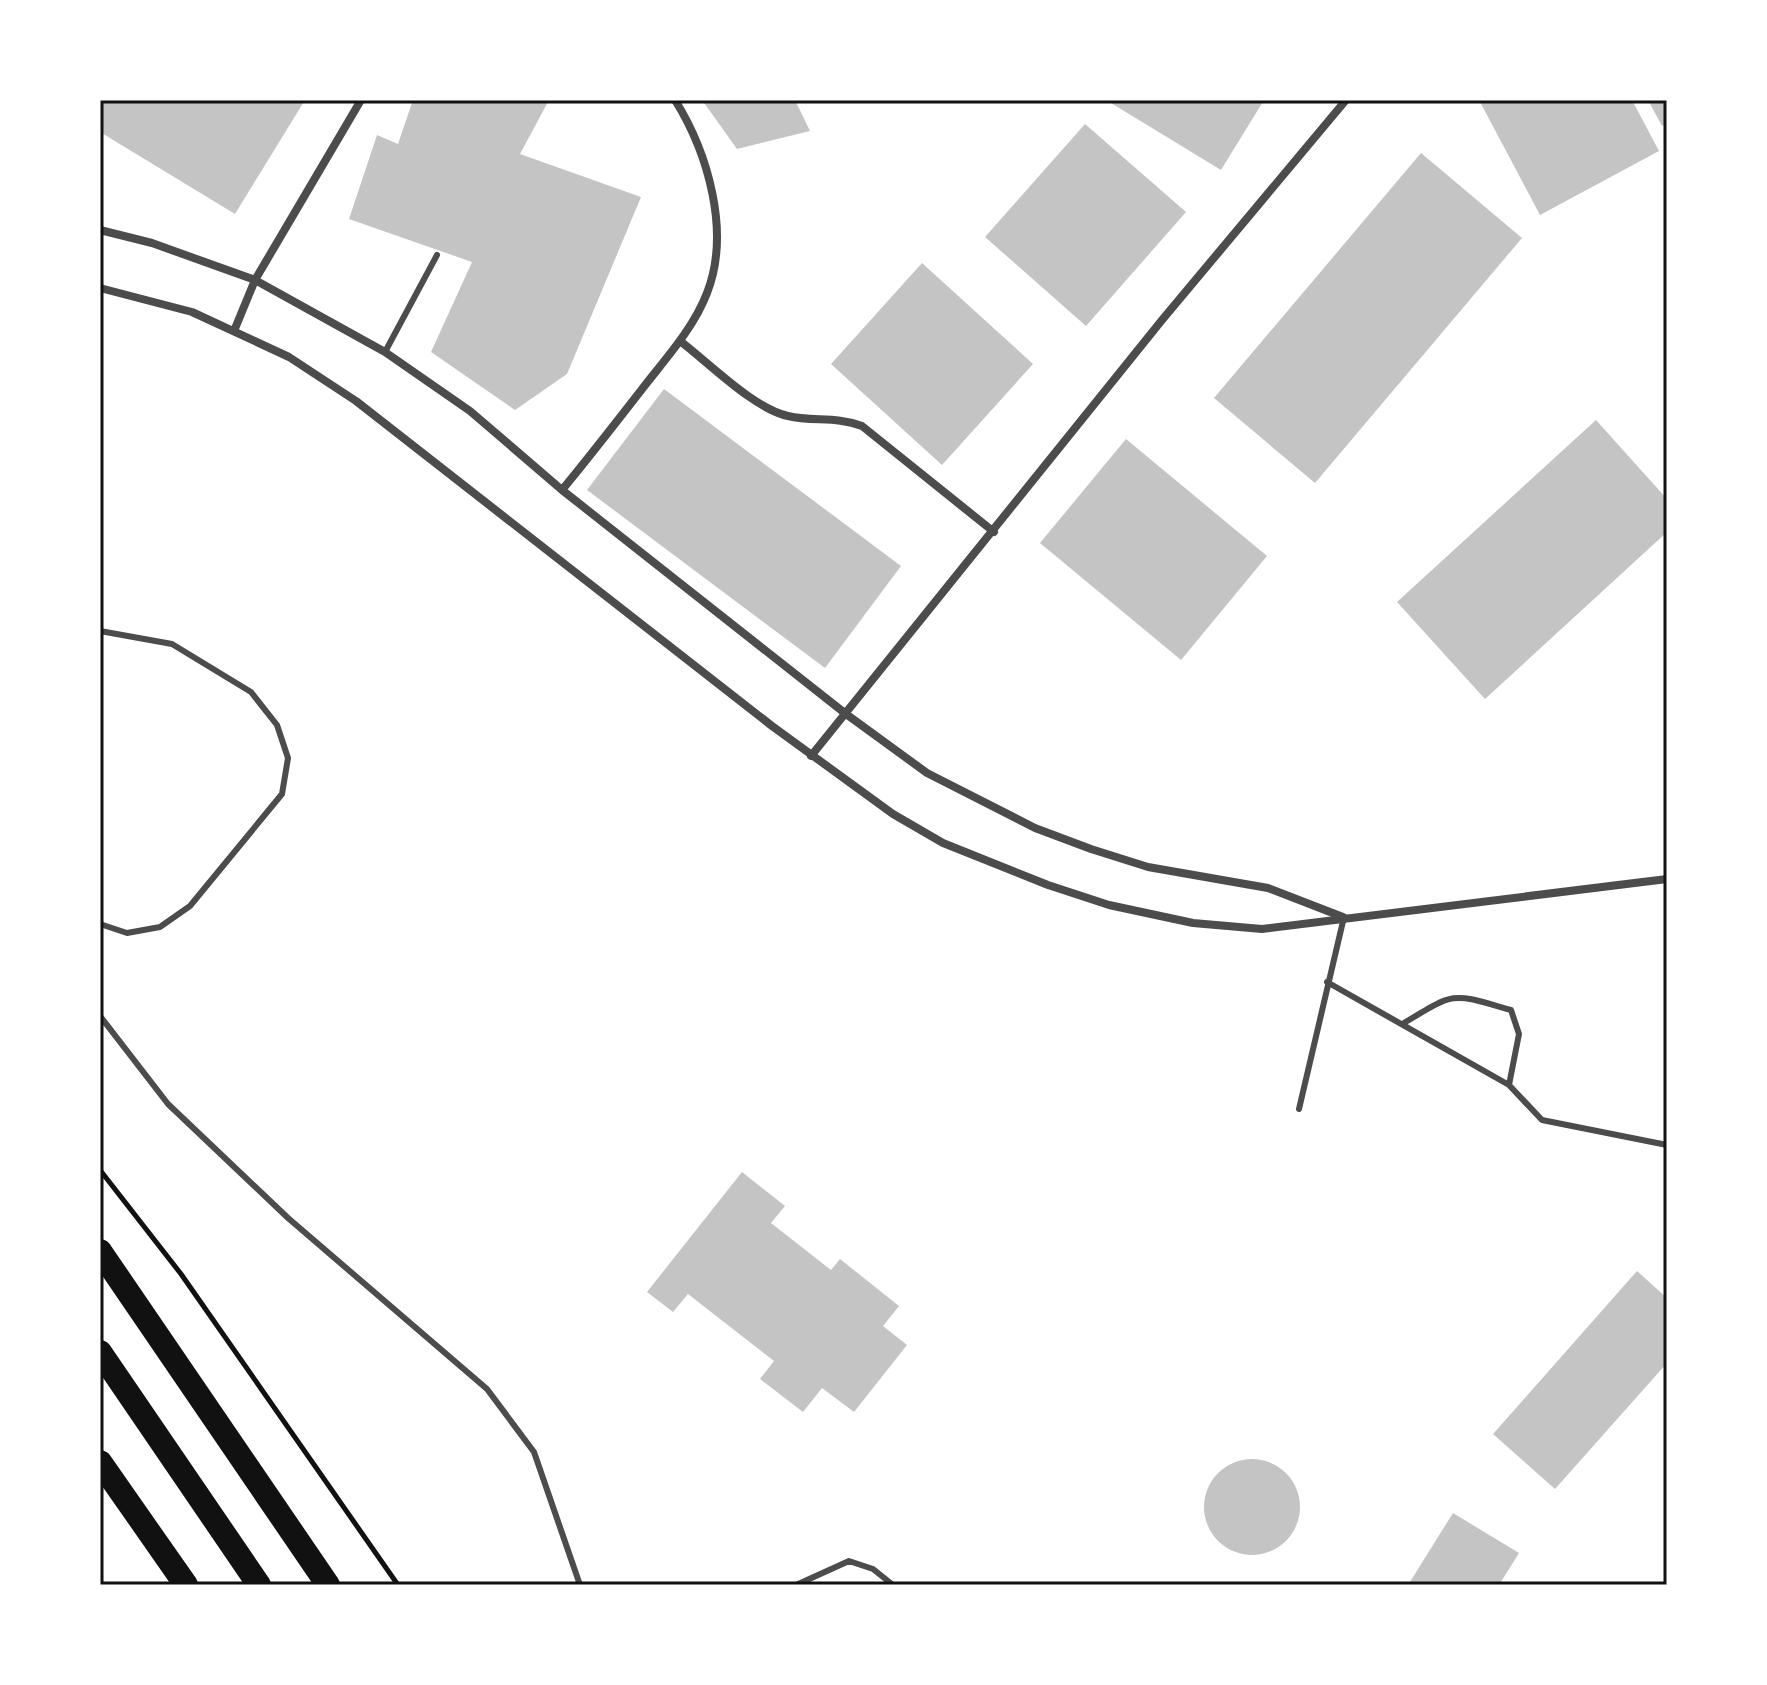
<svg xmlns="http://www.w3.org/2000/svg" width="1767" height="1685" font-family="'Noto Serif',serif">
<style>
.building{fill:#c4c4c4}
.lines{fill:none;stroke-linecap:round;stroke-linejoin:round}
.path{stroke:#111;stroke-width:5}
.service{stroke:#4c4c4c;stroke-width:6}
.minor{stroke:#4c4c4c;stroke-width:8}
.motorway{stroke:#111;stroke-width:24}
.neatline{fill:none;stroke:#111;stroke-width:3}
</style>
<rect width="100%" height="100%" fill="#fff"/>
<path class="building" d="M 100,100 L 305,100 L 235,214 L 100,132 Z
M 413,100 L 549,100 L 520,154 L 641,197 L 567,374 L 515,410 L 431,352 L 472,262 L 349,219 L 377,135 L 398,144 Z
M 702,100 L 795,100 L 810,131 L 737,149 Z
M 1106,100 L 1264,100 L 1221,170 Z
M 1479,100 L 1632,100 L 1659,151 L 1540,215 Z
M 1648,100 L 1667,100 L 1667,123 L 1662,126 Z
M 1085,124 L 1186,212 L 1086,326 L 985,237 Z
M 1421,153 L 1522,238 L 1315,483 L 1214,398 Z
M 922,263 L 1033,364 L 942,465 L 831,364 Z
M 664,389 L 901,566 L 825,668 L 587,490 Z
M 1596,420 L 1667,499 L 1667,532 L 1485,699 L 1397,602 Z
M 1126,439 L 1267,556 L 1181,660 L 1040,543 Z
M 742,1172 L 785,1206 L 771,1223 L 831,1270 L 840,1259 L 899,1306 L 883,1326 L 907,1345 L 854,1412 L 822,1388 L 803,1412 L 760,1379 L 774,1361 L 688,1294 L 673,1312 L 647,1292 Z
M 1637,1271 L 1667,1298 L 1667,1363 L 1555,1489 L 1493,1434 Z
M1204 1507a48 48 0 1 1 96 0a48 48 0 1 1-96 0Z
M 1453,1513 L 1519,1553 L 1499,1585 L 1408,1585 Z"/>
<g class="lines">
<path class="path" d="M 100,1170 L 181,1274 L 398,1585"/>
<path class="service" d="M 385,352 L 437,255
M 100,631 L 172,644 L 251,692 L 277,725 L 288,758 L 282,794 L 190,906 L 160,927 L 127,933 L 100,924
M 1327,982 L 1509,1085 L 1542,1120 L 1667,1145
M 100,1016 L 168,1104 L 288,1218 L 487,1389 L 534,1452 L 580,1585
M 1404,1023 C 1457,991 1451,993 1511,1010 L 1519,1034 L 1509,1085
M 1299,1109 L 1344,917
M 796,1585 L 849,1561 L 873,1569 L 893,1585"/>
<path class="minor" d="M 100,230 L 152,243 L 255,280 L 385,352 L 470,411 L 562,490 L 846,714 L 927,773 L 1035,828 L 1091,849 L 1148,867 L 1268,888 L 1343,917
M 100,288 L 192,312 L 289,357 L 356,401 L 772,726 L 893,814 L 943,843 L 1048,885 L 1109,905 L 1193,923 L 1262,929 L 1667,879
M 234,331 L 255,280 L 361,100
M 680,341 C 708,362 754,409 788,416 C 813,422 836,416 862,426 L 994,532
M 562,490 C 591,455 618,420 646,384 C 668,356 694,327 707,293 C 731,232 708,153 675,100
M 811,756 L 1162,320 L 1346,100"/>
<path class="motorway" d="M 100,1251 L 328,1585
M 100,1352 L 259,1585
M 100,1462 L 186,1585"/>
</g>
<rect width="1767" height="1685" fill="none" stroke="#ffffff" stroke-width="204"/>
<rect x="102" y="102" width="1563" height="1481" class="neatline"/>
</svg>
